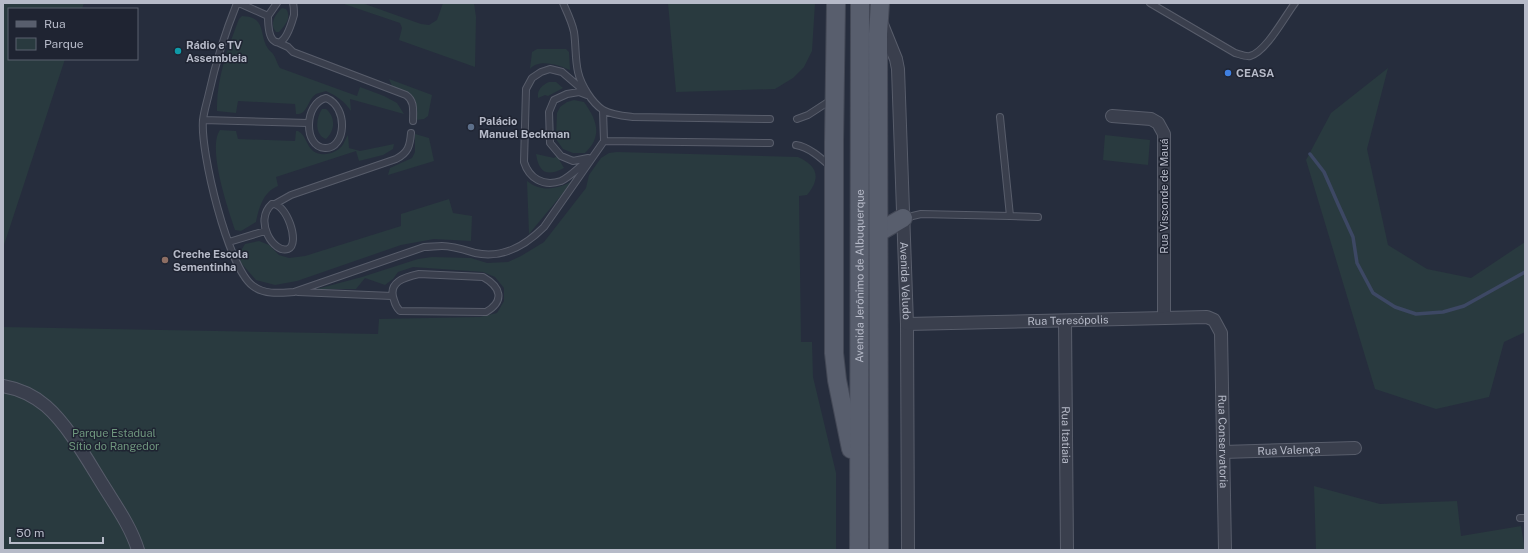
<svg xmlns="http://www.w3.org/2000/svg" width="1528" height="553" font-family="'Public Sans',sans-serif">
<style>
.green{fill:#293a3f}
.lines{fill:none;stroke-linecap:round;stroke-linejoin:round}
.stream{stroke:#3d4864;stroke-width:3.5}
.lane-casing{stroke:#585d6b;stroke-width:8}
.street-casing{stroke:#585d6b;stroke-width:14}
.primary-casing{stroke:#434856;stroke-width:20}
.lane{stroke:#3a3f4d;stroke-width:6}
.street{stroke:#3a3f4d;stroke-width:12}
.primary{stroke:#585e6d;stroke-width:18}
.culture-dot{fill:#0f9aa8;stroke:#1f2432;stroke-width:1.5}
.shop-dot{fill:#3f7fe0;stroke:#1f2432;stroke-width:1.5}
.service-dot{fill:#5c6f8a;stroke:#1f2432;stroke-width:1.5}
.education-dot{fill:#8d6e63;stroke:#1f2432;stroke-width:1.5}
.labels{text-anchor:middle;stroke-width:3;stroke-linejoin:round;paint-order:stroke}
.poi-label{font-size:11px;font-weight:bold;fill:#b6bac8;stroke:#1f2432;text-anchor:start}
.street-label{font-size:11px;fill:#b6bac8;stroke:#1f2432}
.park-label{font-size:11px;fill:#6f977e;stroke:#1f2432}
</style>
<rect width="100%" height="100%" fill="#262d3d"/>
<path class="green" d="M 3,3 L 84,3 L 82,9 L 9,9 L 9,59 L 65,59 L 3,248 Z
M 341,3 L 362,3 L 421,24 L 429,25 L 437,20 L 443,3 L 474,3 L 476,17 L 475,67 L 399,40 L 402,28 L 400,23 Z
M 668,3 L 815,3 L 812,51 L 804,67 L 793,78 L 775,89 L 676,92 Z
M 282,8 L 286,9 C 292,18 285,25 279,32 L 276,32 C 269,24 275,15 282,8 Z
M 242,16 C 266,17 259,32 267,47 C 268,50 272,52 273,54 C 276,58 277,64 280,68 L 357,96 L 360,87 L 384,96 L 397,103 L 404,114 L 350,99 L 351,111 C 344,101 337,96 326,91 C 323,92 319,93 316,94 C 307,100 308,115 296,114 L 295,104 L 238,101 L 236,113 L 217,111 C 216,79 228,48 239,19 Z
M 537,49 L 566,49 L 569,52 L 570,70 C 559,65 539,58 530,69 L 532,52 Z
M 1388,68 L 1367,149 L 1388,245 L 1427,269 L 1471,278 L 1525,242 L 1525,332 L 1504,342 L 1489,397 L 1436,409 L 1375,389 L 1306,160 L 1331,113 Z
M 389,79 L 432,95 L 428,116 L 424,119 L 416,120 L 416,102 L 411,94 L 392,86 Z
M 549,82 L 556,82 L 563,88 L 548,96 L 545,95 L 538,98 C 537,90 542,85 549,82 Z
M 574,100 L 584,102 C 597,120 603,136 585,153 L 573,153 L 563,149 L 556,139 L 557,113 L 560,107 L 567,102 Z
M 322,109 L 326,109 C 336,117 335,131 326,139 C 314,135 316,118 322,109 Z
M 220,130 L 236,131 L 238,139 L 295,141 L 296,131 L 298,131 C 306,135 306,145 313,151 C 322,157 335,154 342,146 C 344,143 346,138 348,135 L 349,148 L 360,151 L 394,144 L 393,149 L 383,155 L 359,161 L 356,151 L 276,177 L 278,186 C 263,192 259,208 256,222 L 241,231 L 235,230 C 228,209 207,148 220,130 Z
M 415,134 L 429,138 L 434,161 L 388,175 L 390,168 L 412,158 L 415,152 Z
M 1105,135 L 1150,140 L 1148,165 L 1103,160 Z
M 617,152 L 798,157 C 818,166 821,178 807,195 L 799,196 L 801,342 L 812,342 L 813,377 L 836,473 L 836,550 L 3,550 L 3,327 L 378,334 L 379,319 L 480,317 L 497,313 L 504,301 L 504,288 L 495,277 L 483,272 L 413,267 L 398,272 L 393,279 L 385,285 L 365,278 L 356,289 L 317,289 L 362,277 L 418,259 L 432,257 L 471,258 L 487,263 L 508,262 L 521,256 L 544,242 L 586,188 L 589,175 L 601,158 L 609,153 Z
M 536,154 L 554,158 L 557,156 L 564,168 C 547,177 539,173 536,154 Z
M 574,180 L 529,234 L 527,181 C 542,193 559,189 574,180 Z
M 449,199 L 453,213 L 472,216 L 471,241 L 434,239 L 401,245 L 297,281 L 275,285 L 256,280 L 241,263 L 239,254 L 245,244 L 259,241 L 269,245 L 279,255 L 289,258 L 305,256 L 401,226 L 401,214 Z
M 1314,486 L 1380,504 L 1457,501 L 1461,536 L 1521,526 L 1525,550 L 1316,550 Z"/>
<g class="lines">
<path class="stream" d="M 1310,154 L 1324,172 L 1338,204 L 1353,237 L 1357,263 L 1373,293 L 1395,307 L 1416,314 L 1443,312 L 1464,306 L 1525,272"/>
<defs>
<path id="lane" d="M 237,3 C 225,33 216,61 209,93 C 207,102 204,111 203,120 C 200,151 228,268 253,286 C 265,295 280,293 294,292 L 424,247 C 430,247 436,246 442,246 C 453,246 465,250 475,253 C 503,259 525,246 544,227 L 604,141 L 603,110
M 239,3 L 268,16
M 277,3 L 268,16 C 268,23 268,35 273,40 C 284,51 292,22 294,15 C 294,11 294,7 293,3
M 563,3 C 567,12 572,22 574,32 C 576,45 575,59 578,72 C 581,85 592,103 603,110 C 612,115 624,116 633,117 L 770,119
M 1150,3 L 1235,53 C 1239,54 1246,57 1250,56 C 1266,52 1285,16 1295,3
M 277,42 L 288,47 L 293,52 L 406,95 C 415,101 413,111 413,121
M 583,90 L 562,72 L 550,69 L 541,72 L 532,78 L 526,89 L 524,162 C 529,178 543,187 561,181 C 570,177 578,168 586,162
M 587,95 L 579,92 L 567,94 L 554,100 L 549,112 L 550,143 L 561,156 L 573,161 L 588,158
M 326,98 C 349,107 346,149 325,148 C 303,147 304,103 326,98 Z
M 1000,117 L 1010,216 L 1038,217
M 797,119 L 808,115 L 831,100
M 203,120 L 308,123
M 604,141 L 770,143
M 796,145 C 809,147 821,158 831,167
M 272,204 C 286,202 301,244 288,249 C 274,254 253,221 272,204 Z
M 275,204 L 291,195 L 396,159 C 408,153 410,146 411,133
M 904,218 L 921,214 L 1010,216
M 229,242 L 265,231
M 419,274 L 483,277 C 501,287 505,301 486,312 L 400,311 C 396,307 395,304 394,300 C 387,282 405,277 419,274 Z
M 298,292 L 392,296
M 1520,518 L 1525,518"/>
<g id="street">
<path id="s1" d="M 881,22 L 896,59 L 898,69 L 907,324 L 908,550"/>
<path d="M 1112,116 L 1151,119 L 1158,123 L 1164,134 L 1164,318"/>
<path id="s2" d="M 1065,321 L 1067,550"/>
<path id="s3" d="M 907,324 L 1207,317 L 1214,320 L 1221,333 L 1225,550"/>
<path d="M 3,386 C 20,389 33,395 46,406 C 68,425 88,461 103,485 C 116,506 131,527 138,550"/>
<path id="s4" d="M 1223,452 L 1355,448"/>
</g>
<g id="primary">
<path d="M 836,3 L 834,142 L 834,353 L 837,380 L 851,449"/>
<path d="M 879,232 L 903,218"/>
<path id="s5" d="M 859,550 L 860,3"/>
<path d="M 879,550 L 878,34 L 880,3"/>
</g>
</defs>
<use href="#lane" class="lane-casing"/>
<use href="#street" class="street-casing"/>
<use href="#primary" class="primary-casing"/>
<use href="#lane" class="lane"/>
<use href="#street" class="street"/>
<use href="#primary" class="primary"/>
</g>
<circle class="culture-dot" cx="178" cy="51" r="4"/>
<circle class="shop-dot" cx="1228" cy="73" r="4"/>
<circle class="service-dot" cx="471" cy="127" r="4"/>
<circle class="education-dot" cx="165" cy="260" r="4"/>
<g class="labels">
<g class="poi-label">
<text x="186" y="49">Rádio e TV<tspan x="186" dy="13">Assembleia</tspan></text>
<text x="1236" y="77">CEASA</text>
<text x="479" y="125">Palácio<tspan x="479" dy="13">Manuel Beckman</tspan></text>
<text x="173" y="258">Creche Escola<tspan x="173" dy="13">Sementinha</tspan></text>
</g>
<g class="street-label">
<text transform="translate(1164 196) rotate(-90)" y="4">Rua Visconde de Mauá</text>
<text dy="4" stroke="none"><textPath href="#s5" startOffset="274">Avenida Jerônimo de Albuquerque</textPath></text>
<text dy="4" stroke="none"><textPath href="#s1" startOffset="262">Avenida Veludo</textPath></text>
<text dy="4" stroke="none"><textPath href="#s3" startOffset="161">Rua Teresópolis</textPath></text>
<text dy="4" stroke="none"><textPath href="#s2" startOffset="114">Rua Itatiaia</textPath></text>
<text dy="4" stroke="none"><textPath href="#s3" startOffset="431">Rua Conservatoria</textPath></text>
<text dy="4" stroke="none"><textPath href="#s4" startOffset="66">Rua Valença</textPath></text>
</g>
<g class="park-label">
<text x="114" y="437">Parque Estadual<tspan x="114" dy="13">Sítio do Rangedor</tspan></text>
</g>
</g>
<rect width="1528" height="553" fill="none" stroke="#b6bac8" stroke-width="8"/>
<rect x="8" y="8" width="130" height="52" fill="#1f2432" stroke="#5b606e"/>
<rect x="16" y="21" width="20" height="6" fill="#585e6d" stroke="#5b606e"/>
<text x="44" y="28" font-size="12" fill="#b6bac8">Rua</text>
<rect x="16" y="38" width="20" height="12" fill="#293a3f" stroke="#5b606e"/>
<text x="44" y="48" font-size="12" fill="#b6bac8">Parque</text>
<path d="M10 537v6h93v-6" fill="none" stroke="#b6bac8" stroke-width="2"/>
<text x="16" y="537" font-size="12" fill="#b6bac8" stroke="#1f2432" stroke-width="3" paint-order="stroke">50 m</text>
</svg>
